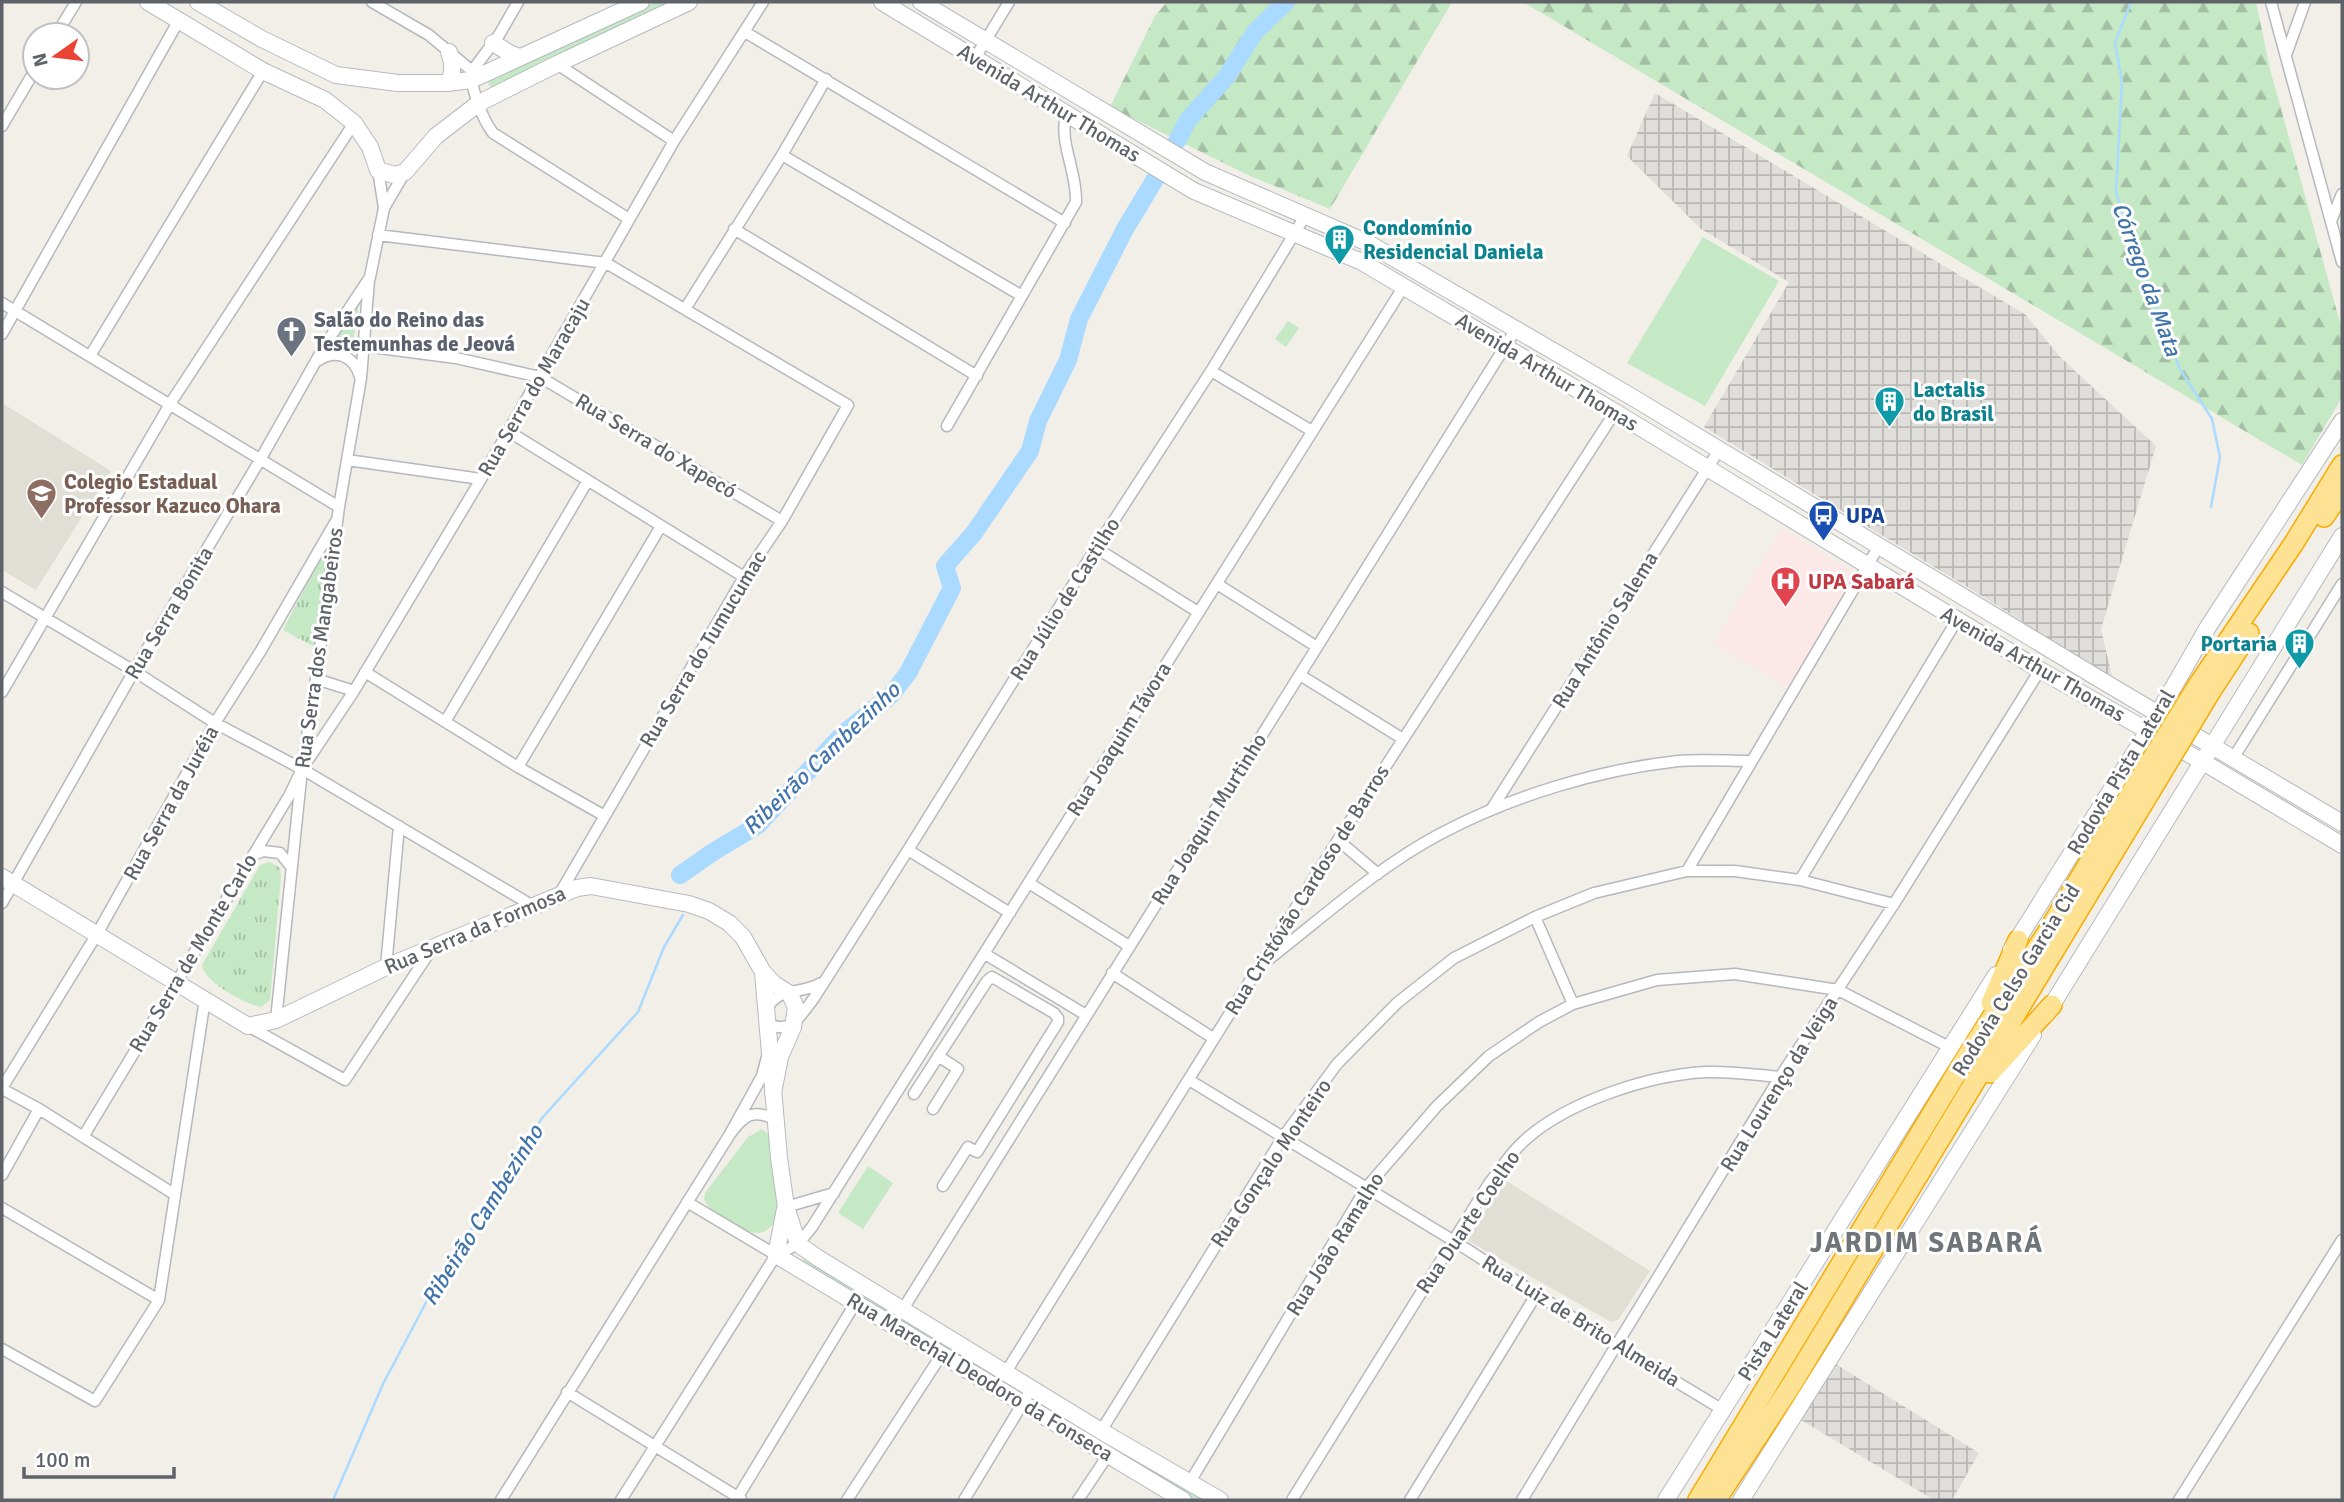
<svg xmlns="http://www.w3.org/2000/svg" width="2344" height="1502" font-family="Signika,sans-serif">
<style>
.industrial{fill:url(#industrial-grid)}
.education{fill:#e1ded6}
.medical{fill:#fce8e6}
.grass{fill:#c5e8c5}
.forest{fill:url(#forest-firs)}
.park{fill:url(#park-tufts)}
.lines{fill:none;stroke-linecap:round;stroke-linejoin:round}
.stream{stroke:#aadaff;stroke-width:2.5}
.river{stroke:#aadaff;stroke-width:18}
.street-casing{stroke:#b5b8bc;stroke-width:13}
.secondary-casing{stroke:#b6babf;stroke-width:18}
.highway-casing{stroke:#f9ab00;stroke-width:22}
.street{stroke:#fff;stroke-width:10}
.secondary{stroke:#fff;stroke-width:16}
.highway{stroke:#fde293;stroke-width:19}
.highway-bridge-casing{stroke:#f9ab00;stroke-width:22;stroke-linecap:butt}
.highway-bridge{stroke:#fde293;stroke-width:19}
.labels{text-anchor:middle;stroke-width:6;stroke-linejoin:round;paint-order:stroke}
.street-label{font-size:21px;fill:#5f6368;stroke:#fff}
.culture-label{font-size:21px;font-weight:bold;fill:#0d838f;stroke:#fff;text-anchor:start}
.worship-label{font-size:21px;font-weight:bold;fill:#5b616d;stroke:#fff;text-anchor:start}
.education-label{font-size:21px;font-weight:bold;fill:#785e54;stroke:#fff;text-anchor:start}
.transit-label{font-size:21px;font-weight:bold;fill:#164399;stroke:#fff;text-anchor:start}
.health-label{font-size:21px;font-weight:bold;fill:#be3a42;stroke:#fff;text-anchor:start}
.water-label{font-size:23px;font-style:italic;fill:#4174aa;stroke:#fff}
.district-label{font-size:28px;font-weight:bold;letter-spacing:2px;fill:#70757a;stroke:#fff}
</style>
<defs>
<pattern id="industrial-grid" width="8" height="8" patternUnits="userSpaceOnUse" patternTransform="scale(1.75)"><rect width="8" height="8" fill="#e0deda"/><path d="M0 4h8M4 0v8" fill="none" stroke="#b9b8b5"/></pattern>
<pattern id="forest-firs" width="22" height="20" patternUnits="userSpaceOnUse" patternTransform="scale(1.75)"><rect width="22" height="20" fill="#c5e8c5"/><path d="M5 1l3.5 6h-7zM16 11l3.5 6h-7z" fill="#a3c0a4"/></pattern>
<pattern id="park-tufts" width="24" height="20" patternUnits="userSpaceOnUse" patternTransform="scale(1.75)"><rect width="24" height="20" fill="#c5e8c5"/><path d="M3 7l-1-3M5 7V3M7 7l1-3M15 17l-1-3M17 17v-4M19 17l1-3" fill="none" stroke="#a3c0a4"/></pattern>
</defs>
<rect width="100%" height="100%" fill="#f1efe8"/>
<path class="industrial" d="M 1655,93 L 2026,315 L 2059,356 L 2156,446 L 2101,629 L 2113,681 L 1995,604 L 1704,427 L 1789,282 L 1701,229 L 1627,156 Z
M 1834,1363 L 1979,1453 L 1952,1500 L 1934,1500 L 1801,1420 Z"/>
<path class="education" d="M 2,403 L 111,471 L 36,590 L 2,570 Z
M 1505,1180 L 1650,1271 L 1618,1320 L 1611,1322 L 1467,1240 Z"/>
<path class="medical" d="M 1781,529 L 1856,574 L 1790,688 L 1714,644 Z"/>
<path class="grass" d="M 656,2 L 675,2 L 493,88 L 488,84 L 489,78 Z
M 1703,237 L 1779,281 L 1705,406 L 1627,363 Z
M 1288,321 L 1299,328 L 1286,347 L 1275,339 Z
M 762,1129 L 770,1136 L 778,1216 C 764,1243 748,1233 728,1220 C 718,1214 708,1210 704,1198 L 705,1193 L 748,1137 Z
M 868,1166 L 893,1183 L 863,1229 L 838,1213 Z
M 808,1258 L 1021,1390 L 1019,1393 L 803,1266 L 803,1260 Z
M 1035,1398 L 1210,1500 L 1192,1500 L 1035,1405 L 1033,1402 Z"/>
<path class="forest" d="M 1167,2 L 1452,2 L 1330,209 L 1248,175 L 1110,107 L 1155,16 Z
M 1523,2 L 2256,2 L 2270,69 L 2342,330 L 2342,397 L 2302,465 Z"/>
<path class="park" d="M 359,303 L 351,356 L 331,348 Z
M 330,540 L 315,647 L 283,630 Z
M 270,862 L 280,868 L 281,876 L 270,1000 L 261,1007 C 245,1004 204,982 202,965 L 260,865 Z"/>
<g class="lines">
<path class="stream" d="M 2131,2 L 2115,43 L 2122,82 L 2116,192 L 2135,255 L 2180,369 L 2212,419 L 2220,457 L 2211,507
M 333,1500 L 383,1384 L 430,1295 L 542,1118 L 638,1012 L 664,947 L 683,915"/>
<path class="river" d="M 1177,141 L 1188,120 L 1227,76 L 1255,32 L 1286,2
M 680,875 L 713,852 L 758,825 L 843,734 L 891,695 L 908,673 L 952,588 L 945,566 L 974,533 L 1030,451 L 1038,421 L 1068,360 L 1079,319 L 1125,229 L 1157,176"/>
<defs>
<path id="street" d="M 372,2 L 429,35 L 472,71 C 470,88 483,120 493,133 L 629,219
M 2271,2 L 2342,262
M 745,32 L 1065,223
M 56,35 L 76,2
M 2286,55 L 2305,2
M 975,58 L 1009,2
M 557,64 L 674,141
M 472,71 L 499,35 L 518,2
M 2,126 L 35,70
M 782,155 L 1022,296
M 378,170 L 384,208
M 2331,221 L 2342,194
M 734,229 L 977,376
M 378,235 L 606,263 L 848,405 L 782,521 L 744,577 L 560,893
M 2,303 L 339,507
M 685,309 L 782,155 L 826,79
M 2,334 L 179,20
M 364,346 L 456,358 L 540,377 L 782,521
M 90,356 L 263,71
M 317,361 C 336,349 354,355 360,377
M 1211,371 L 1312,431
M 947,426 L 1076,202 C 1077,170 1059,145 1066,114
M 508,431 L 744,577
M 347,460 L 481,479
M 1096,548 L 1198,612
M 1217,584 L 1317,647
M 2,592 L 134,671 L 215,723 L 302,769 L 533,906
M 365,672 L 518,767 L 603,815
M 1300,675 L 1403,739
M 316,679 L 354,691
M 2,692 L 170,404 L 354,123
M 445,722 L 587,482
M 2234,757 L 2342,584
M 303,763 L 316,679 L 339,507 L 361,378 L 369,280
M 518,767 L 661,526
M 1491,810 L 1719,450
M 1338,840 L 1378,874
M 908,850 L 1010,913
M 253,855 L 263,851 L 280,853 L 292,868
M 1687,871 L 1879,546
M 1800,880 L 1957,620
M 1029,883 L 1129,946
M 2,903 L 134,671 L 260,460 L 325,345 L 370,277 L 384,208 L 405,172
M 1535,917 L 1573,1004
M 985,954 L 1086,1015
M 1264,963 C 1321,919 1376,868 1440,834 C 1512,796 1597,770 1678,761 C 1702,759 1728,761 1752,761
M 386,967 L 399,826
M 1112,973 L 1213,1038
M 767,1010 C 776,986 802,995 821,983
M 276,1020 L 301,779
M 766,1021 C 788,1039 802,1014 814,998 L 908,850 L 1096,548 L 1211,371 L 1305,216
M 248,1026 L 345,1080 L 431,950
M 767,1057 L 762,1076 L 730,1134 C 744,1115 753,1108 776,1120
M 1189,1080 L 1454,1241 L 1617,1346 L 1723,1410
M 2,1088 L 97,934 L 215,723 L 260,652 L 336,521
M 2,1089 L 39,1109 L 174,1194
M 914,1094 L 987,981 L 992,977 L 1054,1013 L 1058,1018 L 1058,1022 L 977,1152 L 968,1147 L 943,1186
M 933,1109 L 958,1069 L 938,1056
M 83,1137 L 289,796 L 302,769 L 354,691 L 481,479 L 674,141 L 763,2
M 2,1175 L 39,1109
M 687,1202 L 776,1255
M 786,1207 L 834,1193
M 2,1208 L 159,1300
M 776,1255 L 798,1244 L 812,1227 L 1404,286
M 903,1309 L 1516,329
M 2,1349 L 95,1401 L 159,1300 L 205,999
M 1006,1372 L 1338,840 L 1615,412
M 567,1392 L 741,1499
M 1101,1431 L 1283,1137 L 1337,1064 L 1397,1003 L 1454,958 L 1535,917 L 1594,893 L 1687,871 L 1735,871 L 1800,880 L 1894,904
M 1190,1482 L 1366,1188 L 1437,1106 L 1489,1056 L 1539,1022 L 1573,1004 L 1657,980 L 1735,974 L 1838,990 L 1951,1048
M 501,1500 L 730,1134
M 621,1500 L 776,1255
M 736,1500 L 856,1302
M 847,1500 L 942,1354
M 964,1500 L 1032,1388
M 1078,1500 L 1108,1455
M 1292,1500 L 1490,1182 C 1501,1169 1511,1152 1524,1141 C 1566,1102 1649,1075 1706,1072 C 1730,1071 1756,1075 1780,1077
M 1410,1500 L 1536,1295
M 1522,1500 L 1780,1077 L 1894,904 L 2040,670
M 2179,1500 L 2342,1240"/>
<path id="secondary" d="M 148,2 L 263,71 L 325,100 L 354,123 L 370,147 L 378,170 L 394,175 L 405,172 L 436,136 L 479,103 L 557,64 L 689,2
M 198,2 L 262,39 L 336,75 L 398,83 L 447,83 L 471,80 L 641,2
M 882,2 L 1194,191 L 1362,262 L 1615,412 L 2040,670 L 2203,762 L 2342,845
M 921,2 L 1205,172 L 1368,243 L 1632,397 L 2101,680 L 2342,823
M 493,43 L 511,54 L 520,57
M 447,83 C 455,74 453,63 449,52
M 2,877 L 248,1026 L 276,1020 L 386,967 L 577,888 L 591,886 L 689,904 L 709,911 L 729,923 L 743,937 L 763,972 L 774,984 L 790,994 L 796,1008 L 793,1027 L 780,1057 L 773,1093
M 2011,950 L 2148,731 L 2208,627 L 2342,421
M 763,972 L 779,1158 L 786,1207 L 798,1244 L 818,1258 L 1101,1431 L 1220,1500
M 2047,1013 L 2342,536
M 785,1209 L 776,1255 L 1183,1500
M 1666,1500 L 1996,975
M 1741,1500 L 2033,1035"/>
<path id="highway" d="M 2324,517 L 2342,491
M 2198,685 L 2294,543 L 2342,465
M 2211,691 L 2249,633
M 1991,1003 L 2018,940
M 1990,1073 L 2052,1005
M 1698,1500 L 1970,1051 L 2050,928 L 2137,783
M 1716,1500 L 1792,1384 L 2150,792"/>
</defs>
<use href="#street" class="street-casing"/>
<use href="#secondary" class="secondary-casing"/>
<use href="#highway" class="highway-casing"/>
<use href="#street" class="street"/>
<use href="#secondary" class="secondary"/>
<use href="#highway" class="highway"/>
<defs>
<path id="highway-bridge" d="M 2137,783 L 2198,685
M 2150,792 L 2211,691"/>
</defs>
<use href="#highway-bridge" class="highway-bridge-casing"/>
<use href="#highway-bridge" class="highway-bridge"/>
</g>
<defs>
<symbol id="building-pin" viewBox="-11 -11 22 30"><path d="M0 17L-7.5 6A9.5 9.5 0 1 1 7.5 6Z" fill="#0f9aa8" stroke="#fff"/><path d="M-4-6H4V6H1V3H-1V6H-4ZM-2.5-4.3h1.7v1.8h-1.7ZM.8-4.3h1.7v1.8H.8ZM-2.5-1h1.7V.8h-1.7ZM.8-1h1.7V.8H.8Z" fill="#fff"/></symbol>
<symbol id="church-pin" viewBox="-11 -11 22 30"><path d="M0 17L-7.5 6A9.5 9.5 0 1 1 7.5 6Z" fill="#6b7280" stroke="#fff"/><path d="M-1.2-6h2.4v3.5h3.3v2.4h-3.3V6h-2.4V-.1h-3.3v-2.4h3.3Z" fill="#fff"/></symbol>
<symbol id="school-pin" viewBox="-11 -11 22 30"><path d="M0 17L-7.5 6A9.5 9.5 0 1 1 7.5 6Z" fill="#8d6e63" stroke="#fff"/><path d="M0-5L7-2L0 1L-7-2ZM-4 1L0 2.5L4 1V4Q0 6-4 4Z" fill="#fff"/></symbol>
<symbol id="bus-pin" viewBox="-11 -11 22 30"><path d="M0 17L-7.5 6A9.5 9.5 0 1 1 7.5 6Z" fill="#1a4fb4" stroke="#fff"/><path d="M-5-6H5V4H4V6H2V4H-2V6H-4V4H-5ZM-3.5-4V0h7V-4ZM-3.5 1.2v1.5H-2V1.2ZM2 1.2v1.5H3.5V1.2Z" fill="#fff"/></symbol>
<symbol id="hospital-pin" viewBox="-11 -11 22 30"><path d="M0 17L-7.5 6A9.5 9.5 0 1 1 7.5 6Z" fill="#e0444e" stroke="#fff"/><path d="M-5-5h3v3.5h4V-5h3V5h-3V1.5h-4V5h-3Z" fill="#fff"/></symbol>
</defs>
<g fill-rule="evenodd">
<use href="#building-pin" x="1322" y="222" width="35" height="47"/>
<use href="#church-pin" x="274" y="314" width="35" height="47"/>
<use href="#building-pin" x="1872" y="384" width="35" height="47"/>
<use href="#school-pin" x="24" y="476" width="35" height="47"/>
<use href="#bus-pin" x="1806" y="498" width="35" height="47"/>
<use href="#hospital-pin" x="1768" y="564" width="35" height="47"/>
<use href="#building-pin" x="2282" y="626" width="35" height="47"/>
</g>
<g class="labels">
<g class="street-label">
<text transform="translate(1049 103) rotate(31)" y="7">Avenida Arthur Thomas</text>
<text transform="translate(1547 372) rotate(31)" y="7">Avenida Arthur Thomas</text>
<text transform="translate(534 387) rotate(-60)" y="7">Rua Serra do Maracaju</text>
<text transform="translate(656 446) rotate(31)" y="7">Rua Serra do Xapecó</text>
<text transform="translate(1065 599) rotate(-58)" y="7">Rua Júlio de Castilho</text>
<text transform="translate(169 613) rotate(-59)" y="7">Rua Serra Bonita</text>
<text transform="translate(1605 630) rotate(-58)" y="7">Rua Antônio Salema</text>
<text transform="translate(319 648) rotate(-82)" y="7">Rua Serra dos Mangabeiros</text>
<text transform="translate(703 649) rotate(-59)" y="7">Rua Serra do Tumucumac</text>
<text transform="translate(2033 664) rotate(30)" y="7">Avenida Arthur Thomas</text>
<text transform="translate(1119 739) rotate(-58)" y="7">Rua Joaquim Távora</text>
<text transform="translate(2121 772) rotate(-59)" y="7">Rodovia Pista Lateral</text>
<text transform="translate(171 803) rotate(-61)" y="7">Rua Serra da Juréia</text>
<text transform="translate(1209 819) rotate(-58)" y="7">Rua Joaquin Murtinho</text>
<text transform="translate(1307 890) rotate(-58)" y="7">Rua Cristóvão Cardoso de Barros</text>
<text transform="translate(475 930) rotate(-23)" y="7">Rua Serra da Formosa</text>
<text transform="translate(193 953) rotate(-59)" y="7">Rua Serra de Monte Carlo</text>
<text transform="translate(2016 980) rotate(-58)" y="7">Rodovia Celso Garcia Cid</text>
<text transform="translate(1779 1084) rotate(-58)" y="7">Rua Lourenço da Veiga</text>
<text transform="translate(1271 1163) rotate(-56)" y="7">Rua Gonçalo Monteiro</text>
<text transform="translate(1468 1222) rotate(-56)" y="7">Rua Duarte Coelho</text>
<text transform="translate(1335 1244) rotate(-58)" y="7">Rua João Ramalho</text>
<text transform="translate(1581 1321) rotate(32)" y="7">Rua Luiz de Brito Almeida</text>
<text transform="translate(1773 1331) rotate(-58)" y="7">Pista Lateral</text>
<text transform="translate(980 1377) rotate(31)" y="7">Rua Marechal Deodoro da Fonseca</text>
</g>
<g class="culture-label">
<text x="1363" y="235">Condomínio<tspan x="1363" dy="24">Residencial Daniela</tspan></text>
<text x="1913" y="397">Lactalis<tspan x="1913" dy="24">do Brasil</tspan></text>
<text x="2277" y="651" text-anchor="end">Portaria</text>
</g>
<g class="worship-label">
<text x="314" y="327">Salão do Reino das<tspan x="314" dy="24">Testemunhas de Jeová</tspan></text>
</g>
<g class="education-label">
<text x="64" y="489">Colegio Estadual<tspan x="64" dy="24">Professor Kazuco Ohara</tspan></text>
</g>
<g class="transit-label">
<text x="1846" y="523">UPA</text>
</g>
<g class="health-label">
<text x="1808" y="589">UPA Sabará</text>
</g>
<g class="water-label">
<text transform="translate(2147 279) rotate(70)" y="8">Córrego da Mata</text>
<text transform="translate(821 758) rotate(-44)" y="8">Ribeirão Cambezinho</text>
<text transform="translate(482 1215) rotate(-58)" y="8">Ribeirão Cambezinho</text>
</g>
<g class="district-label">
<text x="1927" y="1252">JARDIM SABARÁ</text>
</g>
</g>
<rect width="2344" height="1502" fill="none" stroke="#5f6368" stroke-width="7"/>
<g transform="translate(56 56) rotate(256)"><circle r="33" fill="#ffffff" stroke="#bfc1c3" stroke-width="2"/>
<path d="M0-5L12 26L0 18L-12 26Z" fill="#ea4335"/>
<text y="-10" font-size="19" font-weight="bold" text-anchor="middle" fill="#5f6368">N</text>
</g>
<path d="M24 1467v10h150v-10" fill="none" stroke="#5f6368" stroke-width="3.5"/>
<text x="35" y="1467" font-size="21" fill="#5f6368" stroke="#ffffff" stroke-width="5" paint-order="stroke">100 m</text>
</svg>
